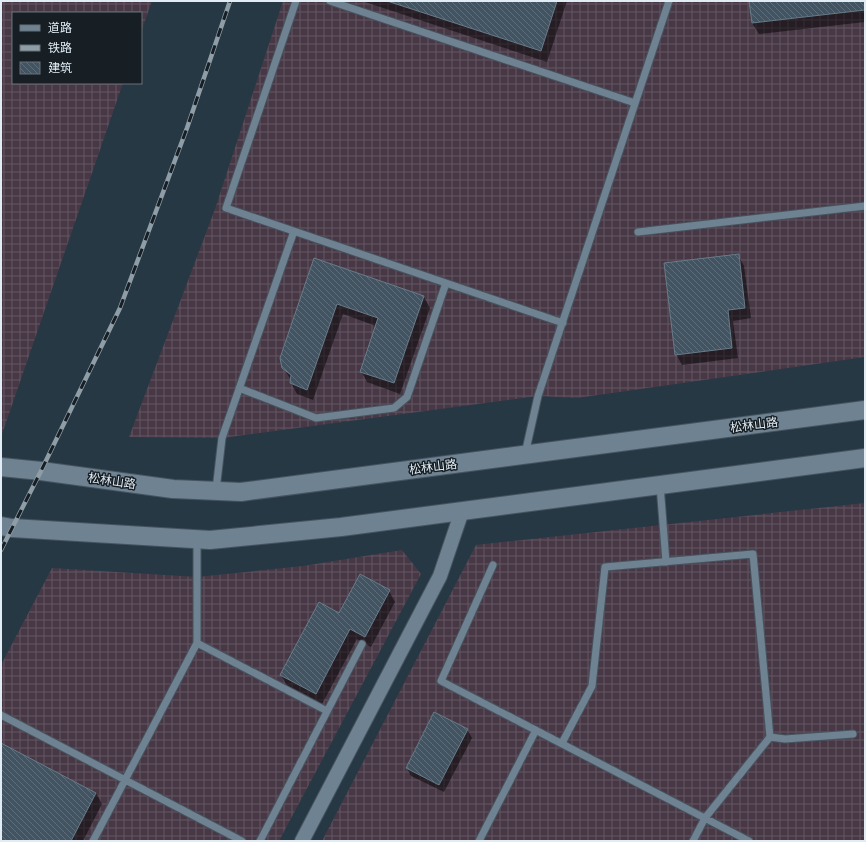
<svg xmlns="http://www.w3.org/2000/svg" width="866" height="842" font-family="Barlow,'Noto Sans SC',sans-serif">
<style>
.industrial{fill:url(#industrial-grid)}
.shadow{fill:#0007}
.building{fill:url(#building-back-hatch);stroke:#687b8a}
.lines{fill:none;stroke-linecap:round;stroke-linejoin:round}
.service-casing{stroke:#46545f;stroke-width:9}
.minor-casing{stroke:#46545f;stroke-width:16}
.tertiary-casing{stroke:#46545f;stroke-width:20}
.service{stroke:#6f8291;stroke-width:7}
.minor{stroke:#6f8291;stroke-width:14}
.tertiary{stroke:#6f8291;stroke-width:18}
.rail-casing{stroke:#8f9da7;stroke-width:4.5}
.rail{stroke:#171f25;stroke-width:3;stroke-dasharray:9;stroke-linecap:butt}
.labels{text-anchor:middle;stroke-width:3;stroke-linejoin:round;paint-order:stroke}
.street-label{font-size:12px;fill:#e1ecf4;stroke:#171f25}
</style>
<defs>
<pattern id="industrial-grid" width="8" height="8" patternUnits="userSpaceOnUse"><rect width="8" height="8" fill="#483845"/><path d="M0 4h8M4 0v8" fill="none" stroke="#625560"/></pattern>
<pattern id="building-back-hatch" width="6" height="6" patternUnits="userSpaceOnUse"><rect width="6" height="6" fill="#425462"/><path d="M-1 5l2 2M0 0l6 6M5-1l2 2" fill="none" stroke="#5d6d79"/></pattern>
</defs>
<rect width="100%" height="100%" fill="#273845"/>
<path class="industrial" d="M 1,1 L 152,1 L 141,32 L 141,13 L 13,13 L 13,83 L 123,83 L 1,437 Z
M 283,1 L 865,1 L 865,357 L 577,398 L 538,396 L 222,438 L 129,437 L 215,209 Z
M 865,503 L 864,841 L 322,841 L 476,545 Z
M 402,550 L 421,574 L 279,841 L 1,841 L 1,665 L 52,568 L 197,577 L 303,566 Z"/>
<path class="shadow" d="M 362,1 L 567,1 L 547,62 Z
M 750,1 L 865,1 L 865,22 L 759,34 L 752,23 Z
M 738,255 L 744,266 L 751,318 L 733,321 L 738,358 L 682,365 L 676,354 Z
M 315,260 L 424,297 L 430,308 L 400,394 L 367,382 L 361,371 L 376,326 L 343,314 L 313,400 L 297,394 L 291,383 L 291,380 L 283,367 Z
M 389,591 L 395,602 L 371,647 L 357,639 L 322,704 L 287,686 L 281,675 L 340,614 Z
M 467,729 L 472,738 L 444,792 L 411,776 L 407,768 Z
M 1,744 L 96,793 L 102,804 L 83,841 L 1,841 Z"/>
<path class="building" d="M 387,1 L 557,1 L 541,51 Z
M 749,1 L 865,1 L 865,10 L 752,23 Z
M 739,254 L 745,308 L 728,310 L 732,348 L 675,355 L 664,263 Z
M 314,258 L 424,296 L 394,383 L 360,372 L 378,318 L 337,304 L 307,390 L 290,383 L 291,375 L 282,368 L 280,358 Z
M 360,574 L 390,590 L 365,637 L 350,629 L 316,694 L 280,675 L 319,602 L 339,613 Z
M 434,712 L 468,729 L 439,785 L 406,768 Z
M 1,743 L 96,793 L 71,841 L 1,841 Z"/>
<g class="lines">
<defs>
<path id="service" d="M 296,1 L 226,208 L 563,323
M 330,1 L 635,103
M 638,232 L 865,206
M 239,388 L 316,418 L 394,408 L 407,397 L 446,283
M 525,454 L 538,396 L 669,1
M 660,485 L 666,562
M 216,490 L 222,438 L 294,231
M 493,565 L 441,681 L 749,841
M 197,643 L 327,711
M 1,715 L 242,841
M 770,737 L 785,739 L 853,734
M 562,743 L 592,686 L 605,567 L 753,554 L 770,737 L 705,818 L 693,841
M 93,841 L 197,643 L 197,539
M 260,841 L 362,644
M 479,841 L 536,730"/>
<path id="minor" d="M 302,841 L 440,576 L 462,511"/>
<path id="tertiary" d="M 1,467 L 41,471 L 173,489 L 241,492 L 865,410
M 1,526 L 12,528 L 210,540 L 341,527 L 865,458"/>
</defs>
<use href="#service" class="service-casing"/>
<use href="#minor" class="minor-casing"/>
<use href="#tertiary" class="tertiary-casing"/>
<use href="#service" class="service"/>
<use href="#minor" class="minor"/>
<use href="#tertiary" class="tertiary"/>
<defs>
<path id="rail" d="M 1,550 L 41,471 L 120,308 L 187,128 L 230,1"/>
</defs>
<use href="#rail" class="rail-casing"/>
<use href="#rail" class="rail"/>
</g>
<g class="labels">
<g class="street-label">
<text transform="translate(754 425) rotate(-7)" y="4">松林山路</text>
<text transform="translate(433 467) rotate(-7)" y="4">松林山路</text>
<text transform="translate(112 481) rotate(8)" y="4">松林山路</text>
</g>
</g>
<rect width="866" height="842" fill="none" stroke="#e1ecf4" stroke-width="4"/>
<rect x="12" y="12" width="130" height="72" fill="#171f25" stroke="#687178"/>
<rect x="20" y="25" width="20" height="6" fill="#6f8291" stroke="#687178"/>
<text x="48" y="32" font-size="12" fill="#e1ecf4">道路</text>
<rect x="20" y="45" width="20" height="6" fill="#8f9da7" stroke="#687178"/>
<text x="48" y="52" font-size="12" fill="#e1ecf4">铁路</text>
<rect x="20" y="62" width="20" height="12" fill="url(#building-back-hatch)" stroke="#687178"/>
<text x="48" y="72" font-size="12" fill="#e1ecf4">建筑</text>
</svg>
